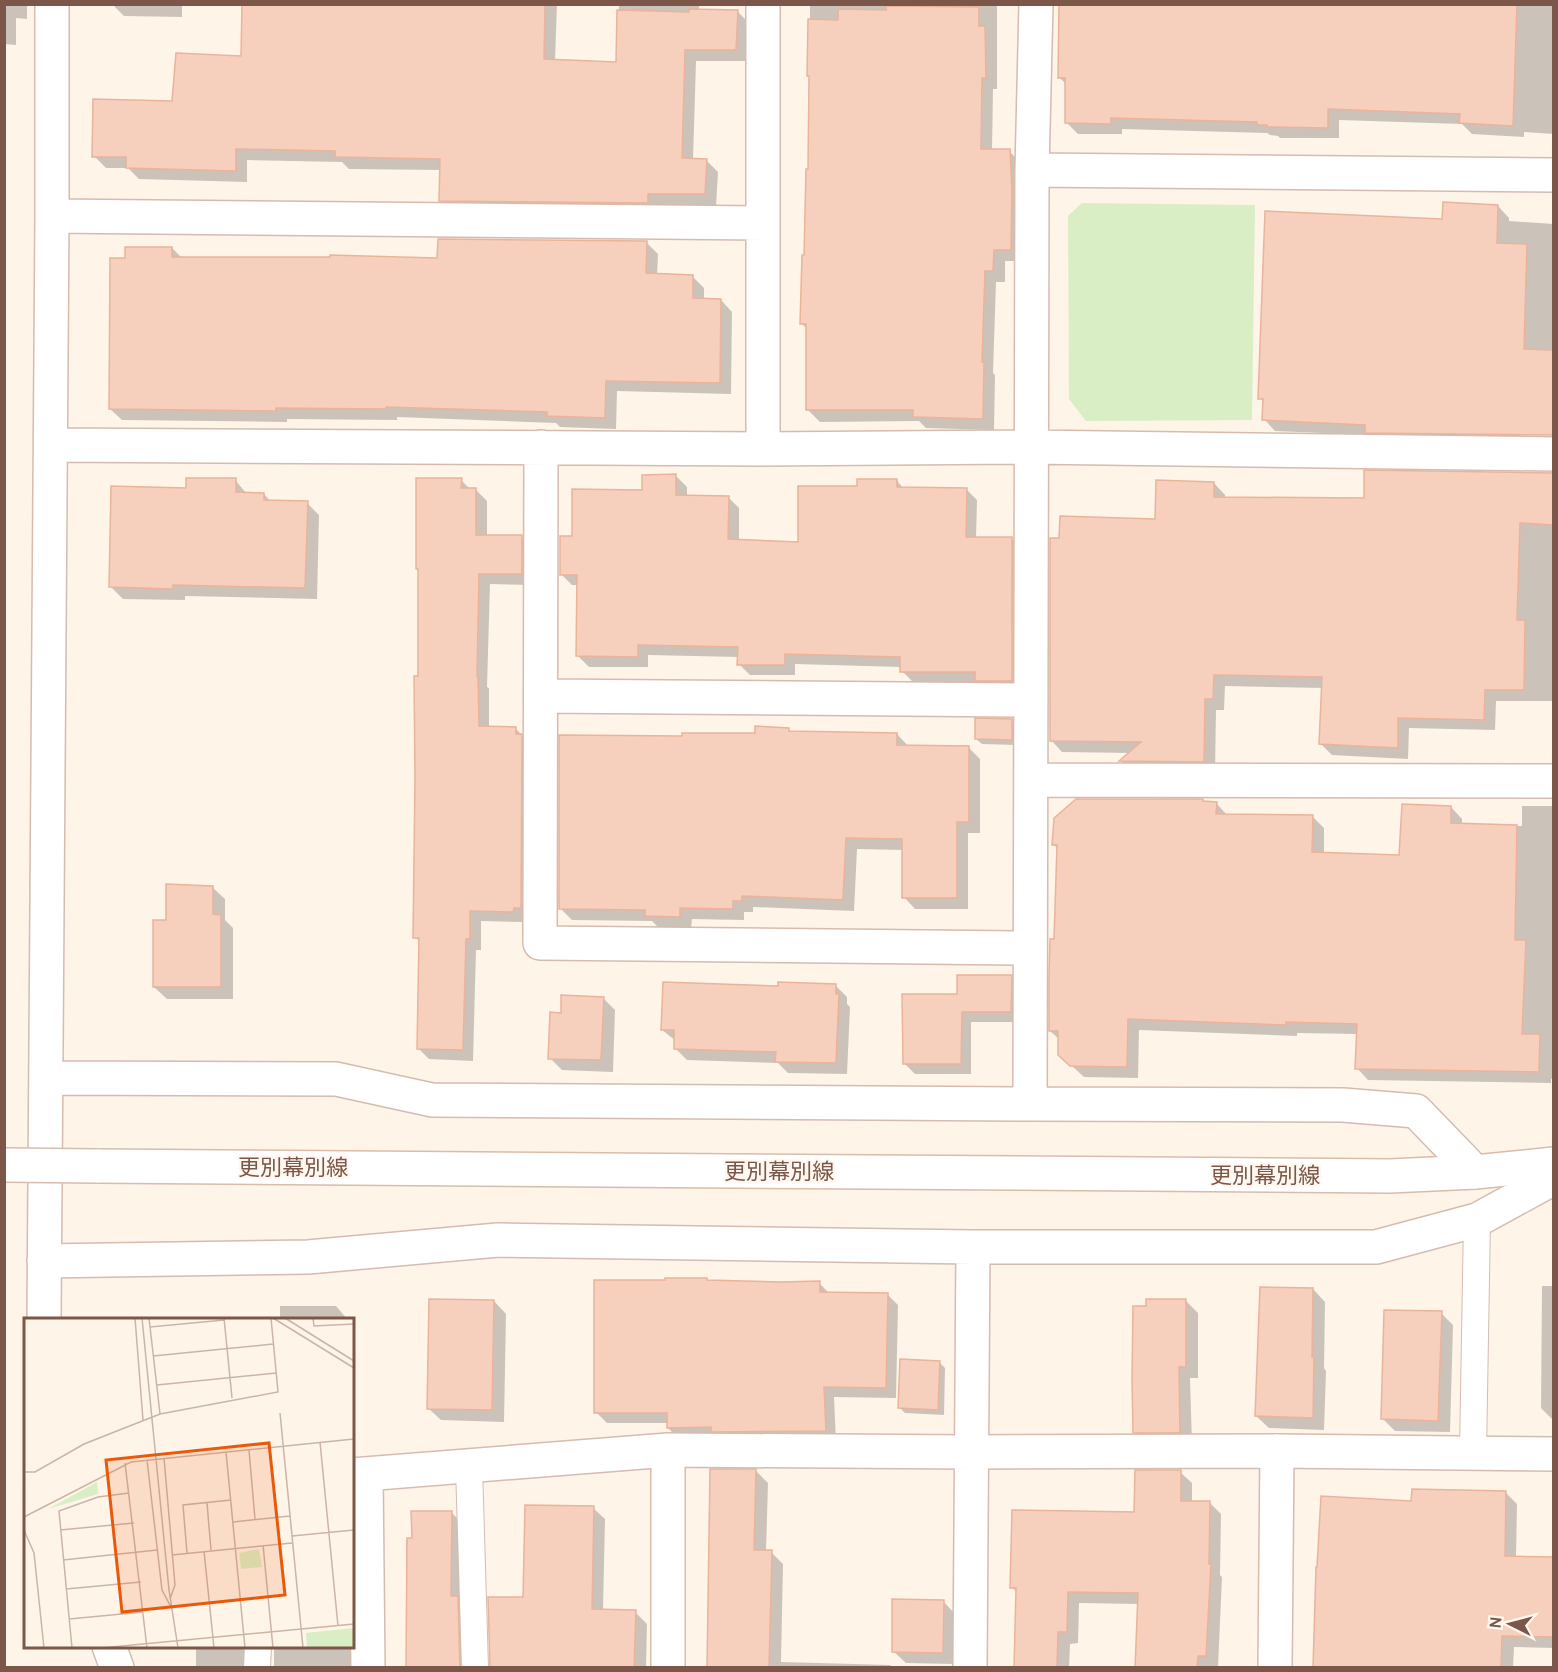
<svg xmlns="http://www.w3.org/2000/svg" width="1558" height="1672" font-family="Cabin,'Noto Sans JP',sans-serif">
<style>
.green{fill:#d9eec4}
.shadow{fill:#0003}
.building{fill:#f7cfbd;stroke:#ebb39b;stroke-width:1.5}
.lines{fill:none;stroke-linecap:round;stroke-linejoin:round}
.lane-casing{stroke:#d5bcaf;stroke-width:28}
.street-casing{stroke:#d5bcaf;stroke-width:36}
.secondary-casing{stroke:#d9bcab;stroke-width:36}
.lane{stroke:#fff;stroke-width:26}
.street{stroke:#fff;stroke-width:33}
.secondary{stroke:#fff;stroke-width:33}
.secondary-bridge-casing{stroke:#d9bcab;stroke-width:36;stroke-linecap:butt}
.secondary-bridge{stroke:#fff;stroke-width:33}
.labels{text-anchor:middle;stroke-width:5;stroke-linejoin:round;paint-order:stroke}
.street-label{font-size:22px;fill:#7c5648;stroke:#fff8f1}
.inset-road{fill:none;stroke:#cab5a8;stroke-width:1.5}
.view{fill:#e8590c;fill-opacity:0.15;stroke:#e8590c;stroke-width:3}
.inset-edge{fill:none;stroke:#7c5648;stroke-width:3}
</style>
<rect width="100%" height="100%" fill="#fef4e8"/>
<path class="green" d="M 1082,203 L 1255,205 L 1252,420 L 1086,421 L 1069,399 L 1068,216 Z"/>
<path class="shadow" d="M 4,4 L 27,4 L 27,19 L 16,18 L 16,45 L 4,44 Z
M 112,4 L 182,4 L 182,17 L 124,16 Z
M 244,4 L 557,4 L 555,61 L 618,63 L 619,4 L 699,4 L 699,10 L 737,11 L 749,23 L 747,61 L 696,61 L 693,160 L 706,160 L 718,172 L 716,206 L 659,205 L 659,214 L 452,212 L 440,200 L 441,170 L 349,169 L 342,162 L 247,160 L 247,182 L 139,179 L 128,168 L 106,168 L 94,156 L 242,58 Z
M 810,4 L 997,4 L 997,89 L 993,89 L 992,151 L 1009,151 L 1021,163 L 1022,261 L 1005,261 L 1005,282 L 996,282 L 993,373 L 995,375 L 994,430 L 926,428 L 919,421 L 820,422 L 808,410 L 808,330 L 801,323 L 809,171 Z
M 1061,4 L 1554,4 L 1554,134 L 1524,132 L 1524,137 L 1472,134 L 1462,124 L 1339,120 L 1339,138 L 1280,138 L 1278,136 L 1270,135 L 1267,133 L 1122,129 L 1122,134 L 1078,134 L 1066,122 L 1066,84 L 1059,77 Z
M 1498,206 L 1509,218 L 1509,221 L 1554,224 L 1554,406 L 1521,404 L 1520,445 L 1370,435 L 1275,431 L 1264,419 L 1265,403 L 1260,398 L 1443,221 Z
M 646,242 L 658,254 L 657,275 L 692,276 L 704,288 L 704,300 L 721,300 L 732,312 L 731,394 L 617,391 L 616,429 L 560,427 L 556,423 L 397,417 L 397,420 L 287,419 L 287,422 L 122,420 L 110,409 L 126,259 L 172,248 L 182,258 L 439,259 Z
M 676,476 L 687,487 L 687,496 L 728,497 L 739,508 L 739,541 L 799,543 L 858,487 L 897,481 L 904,489 L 966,489 L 977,500 L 976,539 L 1012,539 L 1023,550 L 1022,691 L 987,691 L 978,682 L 913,682 L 902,671 L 902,667 L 795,664 L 795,675 L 750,675 L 739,664 L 739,657 L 648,655 L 648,667 L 589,667 L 578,656 L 578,585 L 572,585 L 561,574 L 574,537 L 643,491 Z
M 235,480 L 247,494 L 264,494 L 271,502 L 307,503 L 319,515 L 317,599 L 185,596 L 185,600 L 123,599 L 111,587 L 188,489 Z
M 461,480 L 471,490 L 476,490 L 487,501 L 487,536 L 521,537 L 533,548 L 532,585 L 490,584 L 487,687 L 489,688 L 489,728 L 515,728 L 526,739 L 524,922 L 481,921 L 481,950 L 476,950 L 473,1061 L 429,1059 L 418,1048 L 421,943 L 415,937 L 419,678 Z
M 1554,481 L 1554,701 L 1496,701 L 1495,730 L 1409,728 L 1408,759 L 1332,755 L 1320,743 L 1323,688 L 1225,686 L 1224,710 L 1216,710 L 1215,772 L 1132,772 L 1121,761 L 1131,753 L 1062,752 L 1051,740 L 1061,539 L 1156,520 L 1214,483 L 1225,495 L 1225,498 L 1365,499 Z
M 1011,720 L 1017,726 L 1017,745 L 982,744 L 976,739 Z
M 788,729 L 792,733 L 897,734 L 909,747 L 968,747 L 980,759 L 980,833 L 968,833 L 968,909 L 915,909 L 904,897 L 904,850 L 857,849 L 854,911 L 753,907 L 753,912 L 744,912 L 744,920 L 692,919 L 691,928 L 658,927 L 652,921 L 572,920 L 560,908 L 684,737 L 756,735 Z
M 1205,803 L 1216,803 L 1228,816 L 1312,816 L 1324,828 L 1324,854 L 1401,856 L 1451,807 L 1462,819 L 1462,825 L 1522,826 L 1522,806 L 1554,806 L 1554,1079 L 1551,1079 L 1551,1083 L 1368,1080 L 1357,1068 L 1358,1034 L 1297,1033 L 1297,1036 L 1139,1030 L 1138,1078 L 1084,1077 L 1060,1055 L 1060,1040 L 1050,1031 L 1058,849 L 1054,845 Z
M 212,887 L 225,899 L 225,920 L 233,928 L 233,999 L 167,999 L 154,987 L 168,921 Z
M 1011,977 L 1021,987 L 1021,1022 L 971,1022 L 971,1074 L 915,1074 L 904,1063 L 958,996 Z
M 835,985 L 847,997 L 847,1004 L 850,1007 L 847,1074 L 788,1073 L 778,1063 L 687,1060 L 675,1048 L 676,1041 L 662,1030 L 779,987 Z
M 603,998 L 615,1010 L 613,1072 L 562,1070 L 550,1058 L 562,1015 Z
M 819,1283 L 830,1294 L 887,1294 L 898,1305 L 896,1398 L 834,1397 L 836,1442 L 679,1439 L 668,1428 L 668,1423 L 607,1423 L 596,1412 Z
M 1542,1286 L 1554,1286 L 1554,1421 L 1541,1408 Z
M 1313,1289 L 1325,1302 L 1324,1368 L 1326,1371 L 1324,1430 L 1269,1428 L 1256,1416 Z
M 494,1301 L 506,1314 L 504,1422 L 441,1420 L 428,1408 Z
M 1186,1301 L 1198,1313 L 1198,1378 L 1190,1378 L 1192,1444 L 1147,1444 L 1135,1432 L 1147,1308 Z
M 280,1306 L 336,1306 L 348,1320 L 280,1320 Z
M 1441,1313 L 1453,1325 L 1450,1432 L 1395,1431 L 1383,1419 Z
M 939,1362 L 945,1368 L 944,1415 L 905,1413 L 899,1407 Z
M 756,1471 L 768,1483 L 766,1552 L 771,1552 L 783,1564 L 781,1662 L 890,1665 L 893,1668 L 709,1668 Z
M 1180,1472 L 1192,1483 L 1192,1502 L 1209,1502 L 1221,1514 L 1220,1575 L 1222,1577 L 1218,1667 L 1136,1668 L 1139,1604 L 1079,1603 L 1078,1643 L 1070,1644 L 1069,1668 L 1015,1668 L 1017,1593 L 1012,1587 L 1136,1514 Z
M 1505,1492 L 1517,1504 L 1516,1558 L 1554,1559 L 1554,1648 L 1514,1647 L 1513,1668 L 1315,1668 L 1413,1502 Z
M 593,1508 L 605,1519 L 603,1611 L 635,1612 L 647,1624 L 646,1668 L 491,1668 L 525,1598 Z
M 451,1512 L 463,1524 L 471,1668 L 407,1668 L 406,1540 L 413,1540 Z
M 943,1601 L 955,1614 L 954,1664 L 906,1663 L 893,1651 Z
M 196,1646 L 261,1646 L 254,1668 L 196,1668 Z
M 274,1646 L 352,1646 L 351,1668 L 274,1668 Z"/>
<path class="building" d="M 242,4 L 545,4 L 544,59 L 616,62 L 617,10 L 689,12 L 689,9 L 738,10 L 736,50 L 685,50 L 682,158 L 707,159 L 705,194 L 648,194 L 648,203 L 439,201 L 440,159 L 335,157 L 335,151 L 236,149 L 236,171 L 126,168 L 126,157 L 92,157 L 93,99 L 172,101 L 176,53 L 241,56 Z
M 1059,4 L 1517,4 L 1513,126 L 1459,123 L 1460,114 L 1328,109 L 1328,128 L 1267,127 L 1267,125 L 1257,125 L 1257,122 L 1111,118 L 1111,124 L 1065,123 L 1065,78 L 1058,78 Z
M 886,6 L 979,7 L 979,26 L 985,26 L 986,78 L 982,78 L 981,149 L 1010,149 L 1012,190 L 1011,250 L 994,250 L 993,271 L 985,271 L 982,362 L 984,362 L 983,419 L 913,417 L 913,410 L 806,410 L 806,324 L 800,324 L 802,255 L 804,255 L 806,169 L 808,169 L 809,76 L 807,76 L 808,19 L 838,20 L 838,9 L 886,10 Z
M 1443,202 L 1498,205 L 1497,243 L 1527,244 L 1524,349 L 1554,350 L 1554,435 L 1365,433 L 1365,425 L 1262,420 L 1263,399 L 1258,399 L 1265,211 L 1442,219 Z
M 438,239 L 647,241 L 646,273 L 693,275 L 693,298 L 721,299 L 720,383 L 606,381 L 605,418 L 547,416 L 547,412 L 386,407 L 386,409 L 276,408 L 276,411 L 109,409 L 110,258 L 125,258 L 125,247 L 172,247 L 172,257 L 330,257 L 330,255 L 437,258 Z
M 1364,470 L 1554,473 L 1554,525 L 1520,523 L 1517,620 L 1525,620 L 1524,690 L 1485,690 L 1484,720 L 1398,718 L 1398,748 L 1319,744 L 1322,677 L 1214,675 L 1213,699 L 1205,699 L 1204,762 L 1119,761 L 1141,742 L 1050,741 L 1050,538 L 1059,538 L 1060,516 L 1155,519 L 1156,480 L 1214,482 L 1214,497 L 1364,498 Z
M 676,474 L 676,495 L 729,496 L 728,539 L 798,542 L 798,486 L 857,486 L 857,479 L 897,479 L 897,487 L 967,488 L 966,537 L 1012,537 L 1012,681 L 975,681 L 975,672 L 900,672 L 900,657 L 785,654 L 785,665 L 737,665 L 738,647 L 638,645 L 638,657 L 576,656 L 577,575 L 560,575 L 560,536 L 572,536 L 572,489 L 642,490 L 642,475 Z
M 186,478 L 236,478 L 236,492 L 264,493 L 264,500 L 308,501 L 305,588 L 173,585 L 173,589 L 109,587 L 111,486 L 186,488 Z
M 416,478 L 462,478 L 461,488 L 476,488 L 476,535 L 522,535 L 522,574 L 479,574 L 477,676 L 478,676 L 479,726 L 516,727 L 516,734 L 522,734 L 521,908 L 514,908 L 513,912 L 470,911 L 470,939 L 466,939 L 463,1050 L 417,1049 L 419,938 L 413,938 L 415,777 L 414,676 L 418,676 L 418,569 L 416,569 Z
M 975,718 L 1012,719 L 1012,740 L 975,739 Z
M 755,726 L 789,728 L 789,731 L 897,733 L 897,745 L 969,746 L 969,822 L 957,822 L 957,898 L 902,898 L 902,839 L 846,838 L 843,900 L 742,896 L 742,901 L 733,901 L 733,909 L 680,908 L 680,917 L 645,916 L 645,910 L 559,909 L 559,735 L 682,736 L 682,733 L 755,733 Z
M 1076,799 L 1203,799 L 1203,801 L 1217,802 L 1216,814 L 1313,815 L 1312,852 L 1399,855 L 1402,804 L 1451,806 L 1451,823 L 1517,825 L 1515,940 L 1526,940 L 1522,1034 L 1540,1034 L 1539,1072 L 1355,1069 L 1357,1024 L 1286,1022 L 1286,1025 L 1128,1019 L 1127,1067 L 1070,1066 L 1058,1055 L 1058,1031 L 1049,1031 L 1049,975 L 1050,939 L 1054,939 L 1057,845 L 1052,845 L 1054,818 Z
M 166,884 L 213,886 L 213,914 L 221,915 L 221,987 L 153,987 L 153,920 L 166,920 Z
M 957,975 L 1012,975 L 1011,1012 L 962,1012 L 961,1064 L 903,1064 L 902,994 L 957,994 Z
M 663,982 L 778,986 L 778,982 L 836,984 L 836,994 L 839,994 L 836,1063 L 775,1062 L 776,1052 L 674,1049 L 674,1030 L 661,1030 Z
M 561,995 L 604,997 L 601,1060 L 548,1059 L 550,1012 L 561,1013 Z
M 665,1278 L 707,1278 L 707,1280 L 780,1282 L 820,1281 L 820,1292 L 888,1293 L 886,1388 L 824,1387 L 826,1431 L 711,1432 L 711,1427 L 667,1428 L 667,1413 L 594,1413 L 594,1280 L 665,1280 Z
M 1260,1287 L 1313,1288 L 1312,1357 L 1314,1357 L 1313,1418 L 1255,1416 Z
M 429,1299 L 494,1300 L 492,1410 L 427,1409 Z
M 1146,1299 L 1186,1299 L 1186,1367 L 1179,1367 L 1180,1433 L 1133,1433 L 1132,1379 L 1133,1306 L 1146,1306 Z
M 1384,1310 L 1442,1311 L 1438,1421 L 1381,1419 Z
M 900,1359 L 940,1361 L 938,1410 L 898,1408 Z
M 710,1469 L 756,1469 L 754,1550 L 772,1550 L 769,1668 L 707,1668 Z
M 1135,1470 L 1181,1470 L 1181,1501 L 1210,1501 L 1209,1564 L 1211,1564 L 1206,1656 L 1198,1656 L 1197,1668 L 1135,1668 L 1138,1593 L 1068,1592 L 1067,1632 L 1058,1632 L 1057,1668 L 1014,1668 L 1016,1588 L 1010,1588 L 1012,1510 L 1134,1512 Z
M 1412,1489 L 1506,1491 L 1505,1556 L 1554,1557 L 1554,1637 L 1502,1636 L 1501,1668 L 1313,1668 L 1316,1567 L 1317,1567 L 1321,1496 L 1411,1501 Z
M 525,1505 L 594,1506 L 592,1609 L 636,1610 L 634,1668 L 490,1668 L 488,1597 L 523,1597 Z
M 411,1511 L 452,1511 L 451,1596 L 458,1596 L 460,1668 L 406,1668 L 407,1538 L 412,1538 Z
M 892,1599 L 944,1600 L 943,1653 L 892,1652 Z"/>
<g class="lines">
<defs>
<path id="lane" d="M 1473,1453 L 1477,1220
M 469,1466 L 475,1668
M 257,1668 L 258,1646"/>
<path id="street" d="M 763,4 L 763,449
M 1032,170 L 1554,175
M 52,216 L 762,223
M 51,445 L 763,449 L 1030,447 L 1554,454
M 541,447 L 540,943 L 1030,948
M 541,696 L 1031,700
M 1031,780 L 1554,781
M 46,1078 L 336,1079 L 432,1100 L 1030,1104 L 1343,1105 L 1416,1111 L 1475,1172
M 1030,1104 L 1032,170 L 1036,4
M 44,1261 L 308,1257 L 498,1240 L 973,1247 L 1376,1247 L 1477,1220 L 1554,1178
M 44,1320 L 52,216 L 52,4
M 352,1475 L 668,1450 L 971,1452 L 1277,1451 L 1554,1454
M 366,1475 L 368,1668
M 109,1646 L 117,1668
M 668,1668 L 668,1450
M 970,1668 L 973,1247
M 1275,1668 L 1277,1451"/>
<path id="secondary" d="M 97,1166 L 1390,1176 L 1475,1172 L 1554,1164"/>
</defs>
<use href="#lane" class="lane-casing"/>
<use href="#street" class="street-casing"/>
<use href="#secondary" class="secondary-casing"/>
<use href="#lane" class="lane"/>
<use href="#street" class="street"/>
<use href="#secondary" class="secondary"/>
<defs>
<path id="secondary-bridge" d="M 4,1165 L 97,1166"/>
</defs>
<use href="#secondary-bridge" class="secondary-bridge-casing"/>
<use href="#secondary-bridge" class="secondary-bridge"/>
</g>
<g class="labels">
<g class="street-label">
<text x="293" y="1175">更別幕別線</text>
<text x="779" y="1179">更別幕別線</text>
<text x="1265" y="1183">更別幕別線</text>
</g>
</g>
<g transform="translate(24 1318)">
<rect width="330" height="330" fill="#fef4e8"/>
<path d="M 73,164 L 74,176 L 24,191 ZM 235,231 L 238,249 L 217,251 L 215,235 ZM 330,310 L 330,330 L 283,330 L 282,315 Z" fill="#d9eec4"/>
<path class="inset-road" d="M 111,0 L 119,102M 118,0 L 145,272 L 154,330M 125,0 L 136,96M 200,0 L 208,80M 249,0 L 330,50M 261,0 L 330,43M 289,0 L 290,8 L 330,6M 126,9 L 200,2M 129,38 L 249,26M 133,67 L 252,55M 256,95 L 279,330M 296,124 L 314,308M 225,132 L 231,201M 202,134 L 221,330M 140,140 L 151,267 L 146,281M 123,142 L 138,272 L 148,291M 101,145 L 123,330M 0,154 L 11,154 L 60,126 L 136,96 L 254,74 L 247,0M 183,185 L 187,232M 0,199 L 107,144 L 330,121M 209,204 L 266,198M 0,212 L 10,235 L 20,330M 36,212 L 110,205M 268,218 L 330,212M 239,227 L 249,330M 180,233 L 190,330M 163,235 L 159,187 L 207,182M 148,237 L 268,225M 39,242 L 133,232M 42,271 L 117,264M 45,301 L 119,294M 48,330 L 35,193 L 74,179 L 105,175M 77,330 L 330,306"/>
<path class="view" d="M 245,125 L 261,277 L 98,294 L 82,142 Z"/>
<rect width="330" height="330" class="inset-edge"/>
</g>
<rect width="1558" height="1672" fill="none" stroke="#7c5648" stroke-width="12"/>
<g transform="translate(1510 1624) rotate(276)" stroke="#fff8f1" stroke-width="4.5" paint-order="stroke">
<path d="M0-4.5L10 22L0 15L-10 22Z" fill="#7c5648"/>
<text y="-9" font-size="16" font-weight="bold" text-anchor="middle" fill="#7c5648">N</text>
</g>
</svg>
